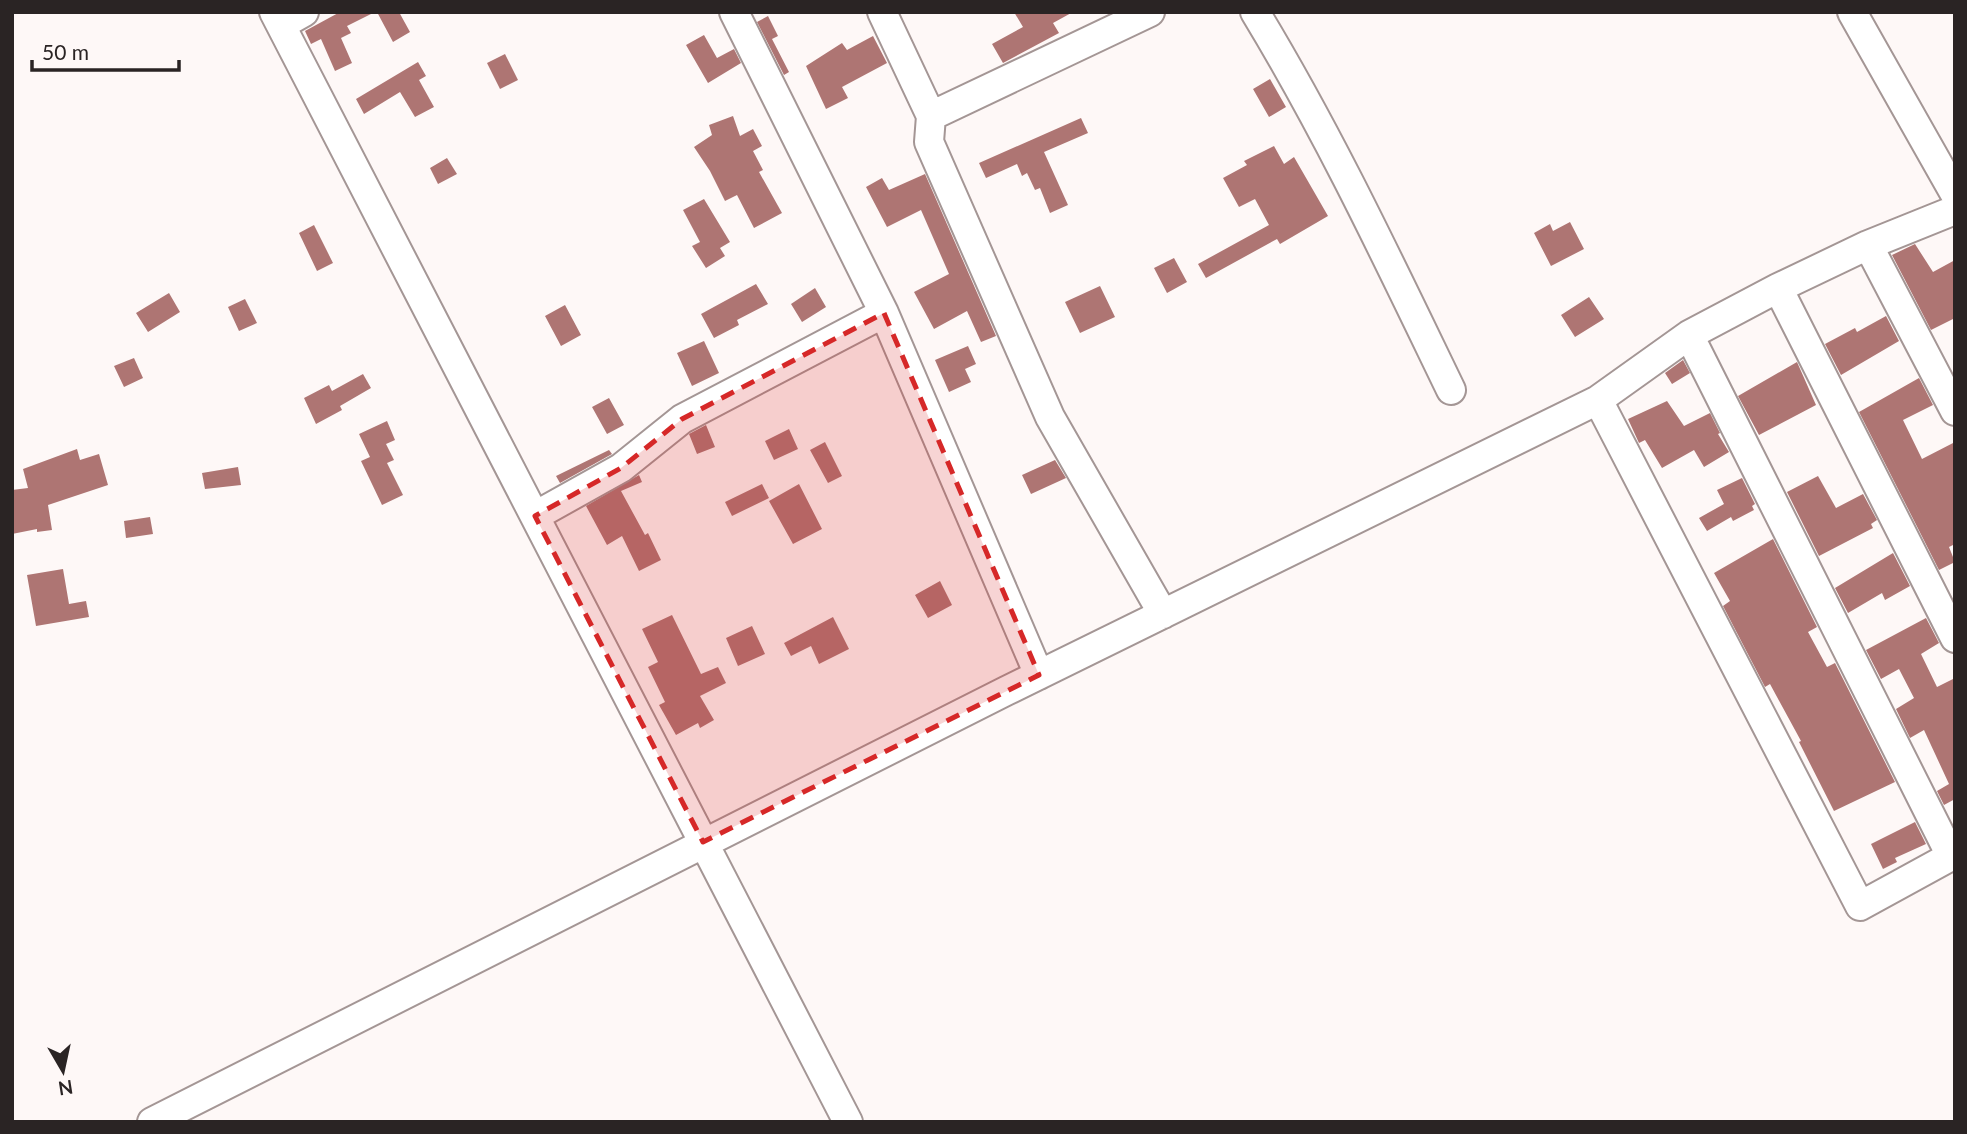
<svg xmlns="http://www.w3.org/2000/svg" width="1967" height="1134" font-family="Lato,sans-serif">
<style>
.building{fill:#ae7573}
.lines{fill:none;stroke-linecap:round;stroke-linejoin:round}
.minor-casing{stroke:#a49695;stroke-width:32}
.minor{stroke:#fff;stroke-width:28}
.marked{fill:#d62828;fill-opacity:0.2;stroke:#d62828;stroke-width:5;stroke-dasharray:14 9;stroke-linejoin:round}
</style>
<rect width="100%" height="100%" fill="#fef8f7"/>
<path class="building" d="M 340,12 L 375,12 L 347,26 L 351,33 L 341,38 L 352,63 L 335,71 L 321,39 L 311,44 L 305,31 Z
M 377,12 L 399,12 L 410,32 L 393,42 Z
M 1014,12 L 1073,12 L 1053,23 L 1059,33 L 1003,63 L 992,44 L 1023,27 Z
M 768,16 L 778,36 L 772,39 L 789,72 L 784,75 L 757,22 Z
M 704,35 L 717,58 L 734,49 L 741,63 L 708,83 L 686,45 Z
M 873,36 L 887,63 L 842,87 L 848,98 L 826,109 L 806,66 L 842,43 L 847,50 Z
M 505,54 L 518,80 L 500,89 L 487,63 Z
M 418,62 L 426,76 L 419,80 L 434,107 L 415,117 L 400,92 L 364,114 L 356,99 Z
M 1270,79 L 1286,107 L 1269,117 L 1253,89 Z
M 733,116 L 740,136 L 753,129 L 762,146 L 753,151 L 763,170 L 759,172 L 782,213 L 754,228 L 737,195 L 725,201 L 710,171 L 694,147 L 712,135 L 709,125 Z
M 1081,118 L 1088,133 L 1044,152 L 1068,205 L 1050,213 L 1040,188 L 1035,190 L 1027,173 L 1022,176 L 1017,164 L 986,178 L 979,163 Z
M 1274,146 L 1284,164 L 1294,157 L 1328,216 L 1280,244 L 1277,239 L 1206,278 L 1198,264 L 1269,225 L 1255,199 L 1239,207 L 1223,178 L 1247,165 L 1244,161 Z
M 447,158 L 457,174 L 438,184 L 430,168 Z
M 925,174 L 996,336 L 981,342 L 967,311 L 934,329 L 914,292 L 949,274 L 921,210 L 887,227 L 866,187 L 882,178 L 889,190 Z
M 704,199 L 730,242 L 720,248 L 725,256 L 706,268 L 692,246 L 700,242 L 683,210 Z
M 1570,222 L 1584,249 L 1551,266 L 1534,233 L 1550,224 L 1553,231 Z
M 314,225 L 333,263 L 317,271 L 299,233 Z
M 1915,244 L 1933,272 L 1955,260 L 1955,318 L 1931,330 L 1892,255 Z
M 1174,258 L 1187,282 L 1167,293 L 1154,268 Z
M 756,284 L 768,304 L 737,320 L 739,325 L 714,338 L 701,314 Z
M 1100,286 L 1115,317 L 1080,333 L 1065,302 Z
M 815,288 L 826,307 L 802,322 L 791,304 Z
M 169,293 L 180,312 L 148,332 L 136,313 Z
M 1589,297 L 1604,319 L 1575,337 L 1561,315 Z
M 245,299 L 257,323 L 239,331 L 228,307 Z
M 565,305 L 581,335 L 561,346 L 545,316 Z
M 1886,316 L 1899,341 L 1841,375 L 1825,344 L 1855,328 L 1857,332 Z
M 704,341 L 719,373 L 692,386 L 677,353 Z
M 968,346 L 976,364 L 965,369 L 971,382 L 949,392 L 935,360 Z
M 134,358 L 143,378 L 124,387 L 114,366 Z
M 1683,360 L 1690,373 L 1672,384 L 1665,373 Z
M 1797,362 L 1816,405 L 1759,435 L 1738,396 Z
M 363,374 L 371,388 L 340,406 L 342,410 L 316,424 L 304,398 L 329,385 L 332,391 Z
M 1919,378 L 1933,405 L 1903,420 L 1922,459 L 1955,442 L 1955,544 L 1949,547 L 1955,562 L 1939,570 L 1859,412 Z
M 609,398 L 624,425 L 607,434 L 592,407 Z
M 1667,401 L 1684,426 L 1710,413 L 1720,433 L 1718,434 L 1729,452 L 1704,467 L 1694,450 L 1662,468 L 1645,440 L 1639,443 L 1628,419 Z
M 387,421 L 395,440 L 386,444 L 394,460 L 387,463 L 403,495 L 382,505 L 361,461 L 370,457 L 359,434 Z
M 706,425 L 715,447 L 697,454 L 689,434 Z
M 789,429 L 798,449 L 774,460 L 765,441 Z
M 825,442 L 842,476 L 828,483 L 810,450 Z
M 77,449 L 80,460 L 99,454 L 108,485 L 48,505 L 52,530 L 37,532 L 37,529 L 12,534 L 12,490 L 28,488 L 23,469 Z
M 609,450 L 612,454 L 560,483 L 556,476 Z
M 1055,460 L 1066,478 L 1031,494 L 1022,475 Z
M 238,467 L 241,485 L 205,489 L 202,473 Z
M 639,475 L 642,482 L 621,491 L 645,535 L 648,533 L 661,560 L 639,571 L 622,536 L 607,545 L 586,506 Z
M 1818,476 L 1836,508 L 1863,494 L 1877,520 L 1871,524 L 1873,528 L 1819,556 L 1787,492 Z
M 1742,478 L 1755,504 L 1752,506 L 1754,510 L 1733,521 L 1731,517 L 1707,531 L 1699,518 L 1724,504 L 1717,490 Z
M 762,484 L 769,498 L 732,516 L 725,502 Z
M 799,484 L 822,529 L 793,544 L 769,501 Z
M 150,517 L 153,534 L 126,538 L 124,521 Z
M 1773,539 L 1817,627 L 1808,632 L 1827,667 L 1835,663 L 1895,782 L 1834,811 L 1799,742 L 1801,741 L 1770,684 L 1765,687 L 1723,606 L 1730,601 L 1714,573 Z
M 1893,553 L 1910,586 L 1885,600 L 1882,593 L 1848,613 L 1835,588 Z
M 63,569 L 69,604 L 86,601 L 89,617 L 36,626 L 27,575 Z
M 940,581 L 952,605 L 928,618 L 915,595 Z
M 672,615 L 701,674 L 718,667 L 726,683 L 700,696 L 714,720 L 700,728 L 698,723 L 676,735 L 659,705 L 665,702 L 648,667 L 658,662 L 642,629 Z
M 833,617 L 849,649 L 819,664 L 811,646 L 791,656 L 784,643 Z
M 1926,618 L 1939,643 L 1921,654 L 1937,687 L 1955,678 L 1955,799 L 1944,805 L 1937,791 L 1949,784 L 1924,730 L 1910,738 L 1896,709 L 1914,698 L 1899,669 L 1881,679 L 1866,650 Z
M 752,626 L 765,654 L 738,666 L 726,638 Z
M 1915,822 L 1926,844 L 1895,858 L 1897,862 L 1883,869 L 1871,844 Z"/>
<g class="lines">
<defs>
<path id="minor" d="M 274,12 L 848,1122
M 734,12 L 884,313 L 1039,675
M 882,12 L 931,116 L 929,142 L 1050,417 L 1163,614
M 1255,12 C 1329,134 1389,262 1451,390
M 1852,12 L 1955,194
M 281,25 L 304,12
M 931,116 L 1150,12
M 1868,245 L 1955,411
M 1778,288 L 1955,638
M 1689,335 L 1951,856
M 1598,400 L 1860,906 L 1955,854
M 535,516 L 621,468 L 682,419 L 884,313
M 152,1122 L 1006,691 L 1598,400 L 1689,335 L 1778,288 L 1868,245 L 1955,210"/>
</defs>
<use href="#minor" class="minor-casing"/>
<use href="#minor" class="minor"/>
</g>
<path class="marked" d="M 884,313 L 1039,675 L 703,842 L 535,516 L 621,468 L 682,419 Z"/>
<rect width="1967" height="1134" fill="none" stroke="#2a2424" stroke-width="28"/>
<g transform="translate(63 1071) rotate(171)" stroke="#fef8f7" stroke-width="5" paint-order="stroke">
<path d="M0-5L12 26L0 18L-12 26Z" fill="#2a2424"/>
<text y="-10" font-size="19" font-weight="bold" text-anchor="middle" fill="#2a2424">N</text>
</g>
<path d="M32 60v10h147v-10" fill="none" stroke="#2a2424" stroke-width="3.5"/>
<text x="42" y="60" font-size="21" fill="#2a2424" stroke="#fef8f7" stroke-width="5" paint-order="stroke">50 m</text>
</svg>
